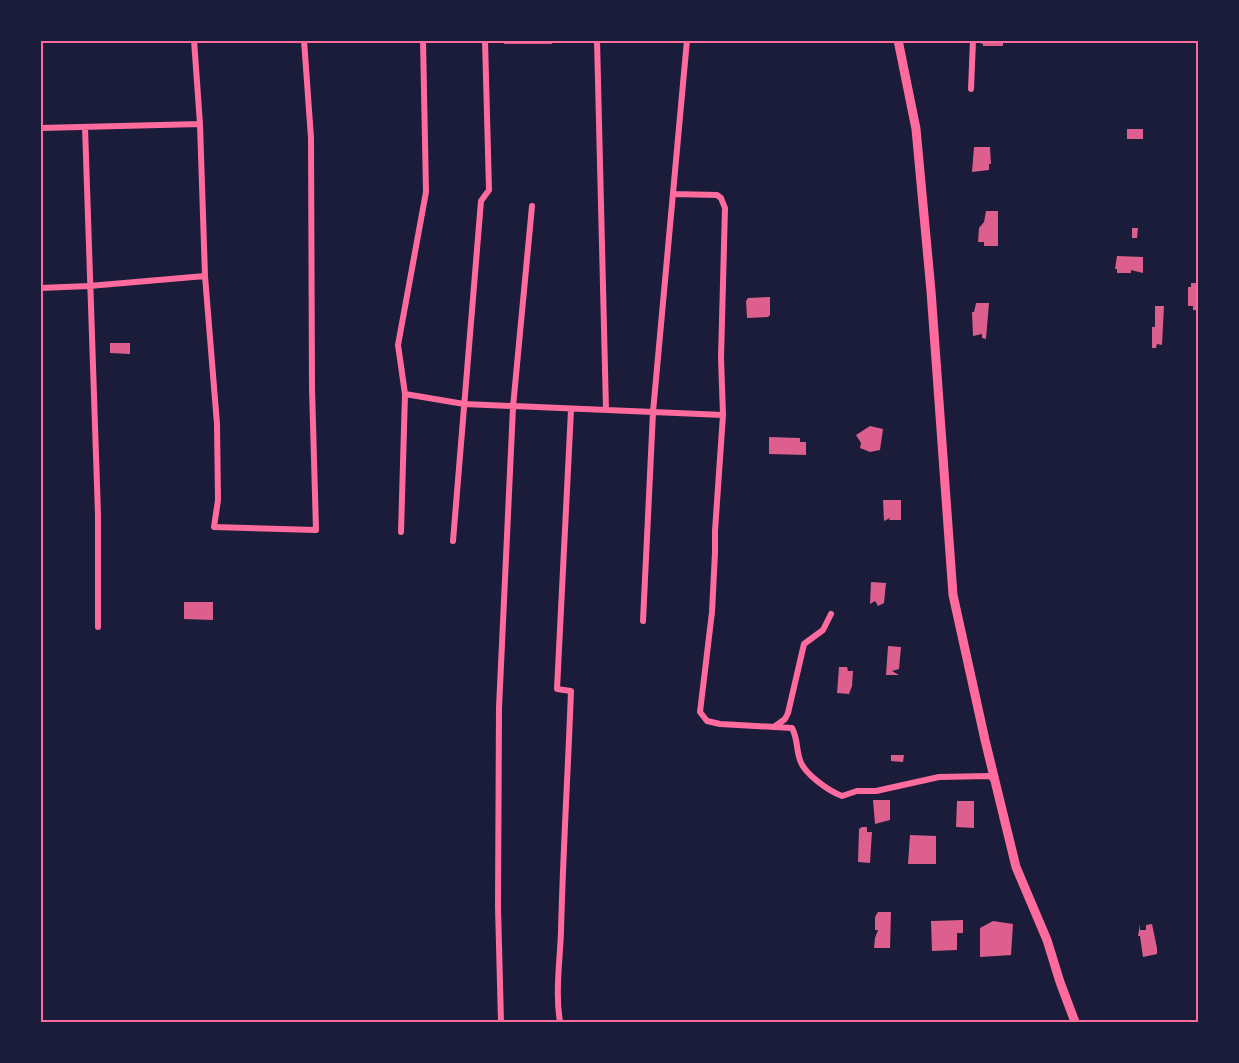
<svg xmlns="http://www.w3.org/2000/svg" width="1239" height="1063" font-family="'IBM Plex Sans',sans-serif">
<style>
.building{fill:#dd5f8e}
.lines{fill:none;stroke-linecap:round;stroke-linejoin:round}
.minor{stroke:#ff6b9d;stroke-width:6}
.secondary{stroke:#ff6b9d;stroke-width:9}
.neatline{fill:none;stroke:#ff6b9d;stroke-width:2}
</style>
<rect width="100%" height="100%" fill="#1b1b3a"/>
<path class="building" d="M 504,40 L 552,40 L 552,44 L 504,44 Z
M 982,40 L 1003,40 L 1003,46 L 983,46 L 983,44 L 980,43 Z
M 1127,129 L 1143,129 L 1143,139 L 1127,139 Z
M 974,147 L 990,147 L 991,164 L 989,164 L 989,170 L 972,172 Z
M 986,211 L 998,211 L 998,246 L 984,246 L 984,242 L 978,242 L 979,228 L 984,222 Z
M 1132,228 L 1138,228 L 1137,238 L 1132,238 Z
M 1117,256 L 1143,257 L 1143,273 L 1131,270 L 1131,273 L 1117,273 L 1117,269 L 1115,269 Z
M 1191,283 L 1198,283 L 1198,310 L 1193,310 L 1193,306 L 1188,306 L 1188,287 L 1191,287 Z
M 770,297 L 770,315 L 768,317 L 747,318 L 746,301 L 748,298 Z
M 976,303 L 989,303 L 986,339 L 982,338 L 982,334 L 973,336 L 972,312 L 974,312 Z
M 1155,306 L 1164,306 L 1162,345 L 1157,344 L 1156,348 L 1152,348 L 1152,327 L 1155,327 Z
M 110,343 L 130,343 L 130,354 L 110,353 Z
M 870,426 L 883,429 L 880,450 L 870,452 L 860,448 L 861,443 L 856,435 Z
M 769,437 L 800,438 L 800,442 L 806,442 L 806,455 L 769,454 Z
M 883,500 L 901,500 L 901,520 L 889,520 L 890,518 L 884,521 Z
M 871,582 L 886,583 L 884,603 L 878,606 L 875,601 L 870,604 Z
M 184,602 L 213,602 L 213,620 L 184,619 Z
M 888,646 L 901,647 L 899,669 L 892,671 L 899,675 L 886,675 Z
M 839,667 L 847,667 L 848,671 L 853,671 L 852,686 L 849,694 L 837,693 Z
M 891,755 L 904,755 L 903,762 L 891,761 Z
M 873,800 L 890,800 L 890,820 L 875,824 Z
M 957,801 L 974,801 L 974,828 L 956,827 Z
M 862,827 L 867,827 L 867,832 L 872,832 L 870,863 L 858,862 L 859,829 Z
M 910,835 L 936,836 L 936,864 L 908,864 Z
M 878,912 L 891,912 L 890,948 L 874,948 L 875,938 L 878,930 L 875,930 L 875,917 Z
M 963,920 L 963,933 L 957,933 L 957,950 L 932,951 L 931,921 Z
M 993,921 L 1013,924 L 1011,955 L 980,957 L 980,928 Z
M 1140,924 L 1140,930 L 1146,930 L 1146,925 L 1152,924 L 1157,948 L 1157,954 L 1143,957 L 1140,936 L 1138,936 Z"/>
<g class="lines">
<path class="minor" d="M 194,40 L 200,124 L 205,276 L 217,424 L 218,500 L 214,527 L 316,530 L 312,388 L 311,138 L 304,40
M 597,40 L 606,410
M 971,89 L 973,40
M 85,127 L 98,515 L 98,627
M 40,128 L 200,124
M 673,194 L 717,195 L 721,198 L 725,208 L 721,358 L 723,415 L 715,531 L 715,553 L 712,612 L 700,712 L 707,721 L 720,724 L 792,728 C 798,739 796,749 800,760 C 804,774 829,791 842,796 L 857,791 L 876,791 L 939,777 L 989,776 L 995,780
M 40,288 L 89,286 L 205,276
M 405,394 L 464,404 L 723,415
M 401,532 L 405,394 L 398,345 L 426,192 L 423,40
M 453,541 L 481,201 L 489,190 L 485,40
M 643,621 L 653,412 L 687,40
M 774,727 L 785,719 L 788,713 L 804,644 L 823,630 L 831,614
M 501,1022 L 498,907 L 499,708 L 513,407 L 532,206
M 560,1022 C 555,992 560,961 561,931 C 563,851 568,771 571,691 L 557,689 L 571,410"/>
<path class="secondary" d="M 898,40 L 916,129 L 931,291 L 953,595 L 985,740 L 1016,867 L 1047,940 L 1060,982 L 1075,1022"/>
</g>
<rect width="1239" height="1063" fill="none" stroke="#1b1b3a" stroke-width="84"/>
<rect x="42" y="42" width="1155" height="979" class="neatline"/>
</svg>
